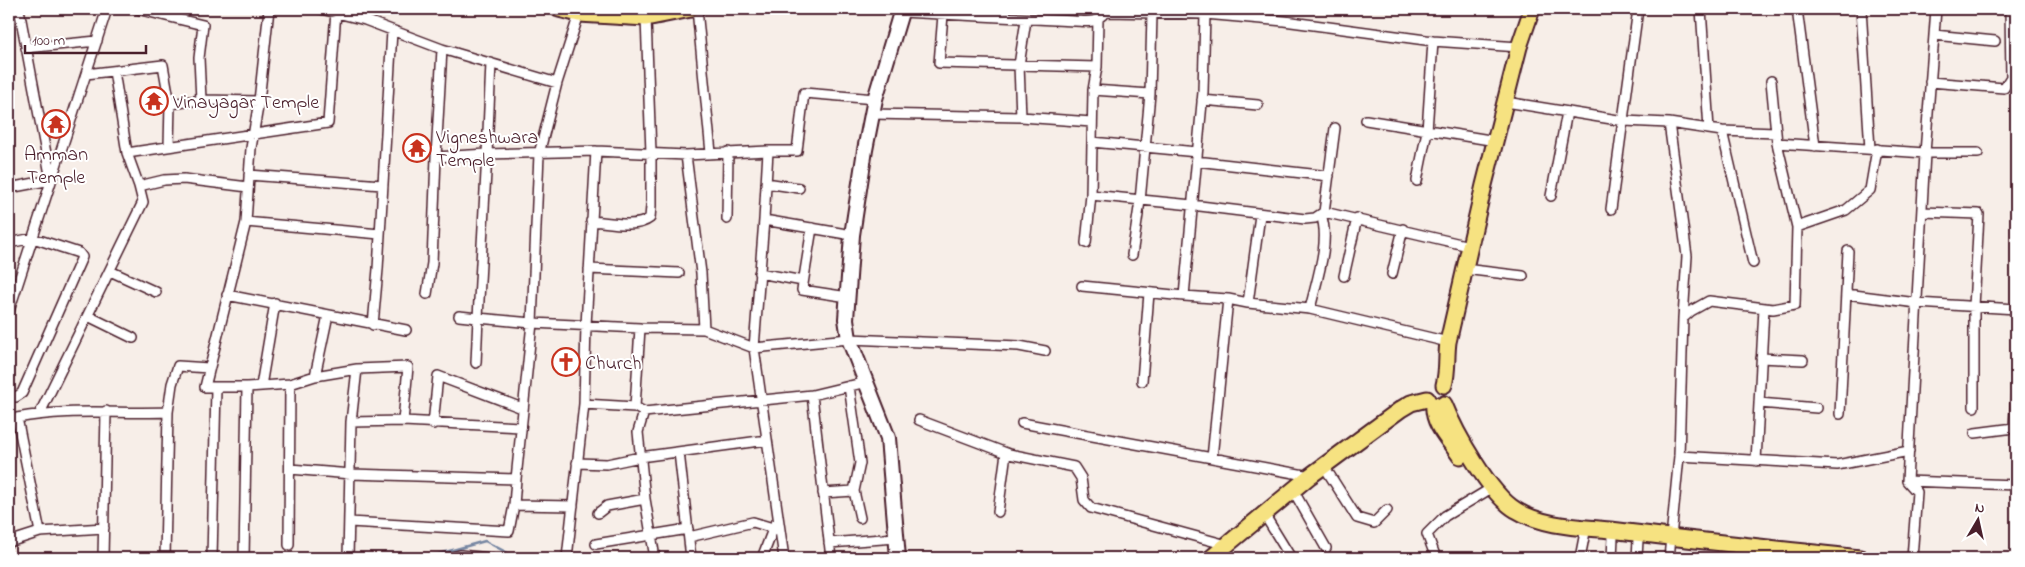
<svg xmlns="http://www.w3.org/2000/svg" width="2025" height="567" font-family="'Indie Flower',sans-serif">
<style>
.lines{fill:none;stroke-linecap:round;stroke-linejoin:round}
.stream{stroke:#7686a2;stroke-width:2.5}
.street-casing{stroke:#4a1f2b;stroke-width:12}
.secondary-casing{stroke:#4a1f2b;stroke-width:18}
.primary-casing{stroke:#4a1f2b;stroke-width:19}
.street{stroke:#fff;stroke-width:9}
.secondary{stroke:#fff;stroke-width:14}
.primary{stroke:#f6e281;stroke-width:15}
.labels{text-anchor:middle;stroke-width:4;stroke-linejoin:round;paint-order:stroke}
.poi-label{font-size:20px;fill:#4a1f2b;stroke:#fff;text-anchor:start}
</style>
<rect width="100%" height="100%" fill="#f7eee8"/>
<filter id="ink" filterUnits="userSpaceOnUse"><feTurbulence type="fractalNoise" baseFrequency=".02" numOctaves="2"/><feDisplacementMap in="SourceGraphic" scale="10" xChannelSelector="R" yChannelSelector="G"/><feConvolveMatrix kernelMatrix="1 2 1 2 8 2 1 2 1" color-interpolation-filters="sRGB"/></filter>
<g filter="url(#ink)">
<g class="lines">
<path class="stream" d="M 283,558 L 290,556 L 335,558
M 424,558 L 485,541 L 517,558"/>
<defs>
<path id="street" d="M 137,9 L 203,25 L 199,58 L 201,100
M 269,9 L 259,101 L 251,148 L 246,222 L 205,387 L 247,387 L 290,384 L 315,376 L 357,369 L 351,422 L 348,558
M 321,9 L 365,20 L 442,49 L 436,157 L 487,154 L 478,318 L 532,323 L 640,328 L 704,329 L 754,348 L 849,339 L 1019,346 L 1045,351
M 697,9 L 711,153
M 1701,9 L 1709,129
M 1797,9 L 1815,146
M 1861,9 L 1870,149
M 2010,9 L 2011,77 L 2015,77
M 901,12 L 1075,21 C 1082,21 1092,23 1097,19 C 1102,16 1102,14 1108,12 L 1205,14 L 1284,21 L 1433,41 L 1519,47
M 943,15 L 939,63 L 1097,67
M 1098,19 L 1097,67 L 1093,90 L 1091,195 L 1192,205 L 1305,219 L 1315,218 L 1324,212 L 1469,246
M 1934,35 L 1995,41
M 26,48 L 97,41
M 442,49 L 557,83 L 579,14
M 491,63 L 487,154 L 596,151 L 686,155 L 768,151 L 764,220 L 852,235
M 114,71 L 127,153 L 328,123 L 336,11
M 86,74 L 163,65 L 170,104 L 201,100 L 259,101
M 1771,81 L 1777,143 L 1797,227
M 1930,82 L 2004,88 L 2011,77
M 1093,90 L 1150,94
M 1202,100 L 1258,105
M 1506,102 L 1624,121 L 1669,123 L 1722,131 L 1776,133
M 872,114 L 1021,117 L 1092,122
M 1021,117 L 1019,65 L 1026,20
M 1366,120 L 1496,141
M 1669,123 L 1687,256 L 1683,318 L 1679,456 L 1669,558
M 1722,131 L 1753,263
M 1092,142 L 1197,152
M 1777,143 L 1925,153 L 1978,153
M 169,146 L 170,104
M 768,151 L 797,151 L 804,93 L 875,99
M 127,153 L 139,186
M 686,155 L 701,273 L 704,329
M 1196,161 L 1329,176
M 249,175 L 382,185
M 1417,181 L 1427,131 L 1433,41
M 766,183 L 799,188
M 9,188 L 51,180 L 19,9
M 1551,196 L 1567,112
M 1611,209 L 1638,9
M 1324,212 L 1335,128
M 1922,212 L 1979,214 L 1974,307 L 1974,407
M 727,219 L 728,152
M 764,220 L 754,348 L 784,558
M 591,221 C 608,222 636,229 650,218 L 651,206 L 651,153 L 646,18
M 246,222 L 380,234
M 812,228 L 802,290 L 848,297
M 9,243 L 33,238 L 79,253 L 82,257 L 22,393 L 16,397 L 9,395
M 1086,243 L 1091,195
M 1132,255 L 1140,201 L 1150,94 L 1152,14
M 589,269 L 679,273
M 1464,269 L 1523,276
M 110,271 L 156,292
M 759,273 L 803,281
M 1392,274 L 1403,229
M 1344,276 L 1357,218
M 1082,286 L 1184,296 L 1228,299 L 1248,303 L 1310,309 L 1448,342
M 427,294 L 432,263 L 436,157
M 1846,294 L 1917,303 L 2016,309
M 227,295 L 406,330
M 1184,296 L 1203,92 L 1205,14
M 1248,303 L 1260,215
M 1310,309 C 1316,282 1331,241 1321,215
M 9,311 L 107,9
M 88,316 L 133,338
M 459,316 L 478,318 L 476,363
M 1683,318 L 1691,311 L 1709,301 L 1773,309 L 1795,305 L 1797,227 L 1846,210 L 1870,190 L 1877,149
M 373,325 L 378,269 L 392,31
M 1761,358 L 1803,360
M 357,369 L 408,367 L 403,421
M 315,376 L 328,315
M 1142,381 L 1149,293
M 261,386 L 275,303
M 849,386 L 860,463 L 854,491 L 860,518
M 812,395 L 831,558
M 1759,403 L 1817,408
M 584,404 L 635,407 L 640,328
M 635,407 L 644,412 L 812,395 L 866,382
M 644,412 L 638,432 L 645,499 L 655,558
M 40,413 L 143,202 L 139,186 L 164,180 L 184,179 L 248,187
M 1840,414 L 1848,251
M 919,420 L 1009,454 L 1074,467 L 1081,478 L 1084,500 L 1091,508 L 1227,545
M 351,422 L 403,421 L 520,427
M 1022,423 L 1310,476
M 433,424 L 438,376 L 522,408
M 1975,433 L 2014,428 L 2016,393
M 679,452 L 691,558
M 1679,456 L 1837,465 L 1909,451
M 1212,458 L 1228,299
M 1756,461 L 1764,308
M 577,463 L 607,464 L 640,457 L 767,440
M 1324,466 L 1357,518 L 1374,523 L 1387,510
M 290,469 L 351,474 L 516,479 L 532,323 L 539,154 L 557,83
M 1907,481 L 2016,485
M 1293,490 L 1326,548
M 823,493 L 854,491
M 514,505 L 573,506
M 998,512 L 1006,453
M 598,513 L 607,506 L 645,499
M 1264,514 L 1291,558
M 349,522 L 509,531 L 514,505 L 516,479
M 40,532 L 17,418 C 68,408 117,414 168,412
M 689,537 L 753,522 L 773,528
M 9,542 L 40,532 L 104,528
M 829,543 L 896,538
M 596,544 L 688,529
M 289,545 L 290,384
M 103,558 L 106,411
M 165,558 L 168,412 L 172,384 L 178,366 L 209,368
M 212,558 L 216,388
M 244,558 L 247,387
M 449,558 L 460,555 L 490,558
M 567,558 L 584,404 L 586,325 L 596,151
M 762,558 L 775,524
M 1436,558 L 1427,534 L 1445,516 L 1485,492
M 1580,558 L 1586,527
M 1612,558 L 1613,537
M 1637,558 L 1638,540
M 1912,558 L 1917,492 L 1907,481 L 1925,153 L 1936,9"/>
<path id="secondary" d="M 898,558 L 888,438 L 849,339 L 846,319 L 852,235 L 865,150 L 875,99 L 902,9"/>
<path id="primary" d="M 559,9 L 579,14 L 646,18 L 691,9
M 1444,385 C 1448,371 1446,357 1448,342 L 1484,185 L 1519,47 L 1532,9
M 1444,404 C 1455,432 1490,495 1516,510 C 1545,528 1586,527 1619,531 C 1699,541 1780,549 1860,558
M 1434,405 C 1432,424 1450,441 1460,456
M 1211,558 L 1310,476 L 1401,409 L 1411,403 L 1427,399"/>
</defs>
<use href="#street" class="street-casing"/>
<use href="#secondary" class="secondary-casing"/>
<use href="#primary" class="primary-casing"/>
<use href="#street" class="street"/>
<use href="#secondary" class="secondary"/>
<use href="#primary" class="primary"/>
</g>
</g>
<defs>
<symbol id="temple-ring" viewBox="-11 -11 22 22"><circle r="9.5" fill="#fff" stroke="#c8321e" stroke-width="1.5"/><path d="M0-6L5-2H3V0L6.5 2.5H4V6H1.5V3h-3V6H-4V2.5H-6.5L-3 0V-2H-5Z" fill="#c8321e"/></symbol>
<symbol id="church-ring" viewBox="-11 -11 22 22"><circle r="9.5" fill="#fff" stroke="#c8321e" stroke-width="1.5"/><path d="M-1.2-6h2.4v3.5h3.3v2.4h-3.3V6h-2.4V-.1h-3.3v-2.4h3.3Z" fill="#c8321e"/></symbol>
</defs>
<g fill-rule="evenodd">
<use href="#temple-ring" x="138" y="85" width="32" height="32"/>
<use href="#temple-ring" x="40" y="108" width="32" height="32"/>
<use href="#temple-ring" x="401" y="132" width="32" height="32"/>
<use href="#church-ring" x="550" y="346" width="32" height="32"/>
</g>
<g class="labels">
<g class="poi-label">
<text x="173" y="108">Vinayagar Temple</text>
<text x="436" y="143">Vigneshwara<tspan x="436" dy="23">Temple</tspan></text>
<text x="56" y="160" text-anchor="middle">Amman<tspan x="56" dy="23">Temple</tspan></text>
<text x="585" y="369">Church</text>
</g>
</g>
<rect width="2025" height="567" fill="none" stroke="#fff" stroke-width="30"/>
<rect x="15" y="15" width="1995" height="537" fill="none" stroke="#4a1f2b" stroke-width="2" filter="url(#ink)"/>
<g transform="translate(1978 520) rotate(9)" stroke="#ffffff" stroke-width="4" paint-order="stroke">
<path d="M0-4L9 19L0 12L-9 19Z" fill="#4a1f2b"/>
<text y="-8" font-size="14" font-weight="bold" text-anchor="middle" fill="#4a1f2b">N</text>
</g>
<path d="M25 45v8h121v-8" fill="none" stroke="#4a1f2b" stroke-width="2.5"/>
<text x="32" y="45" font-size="15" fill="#4a1f2b" stroke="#ffffff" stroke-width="4" paint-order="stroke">100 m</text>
</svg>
